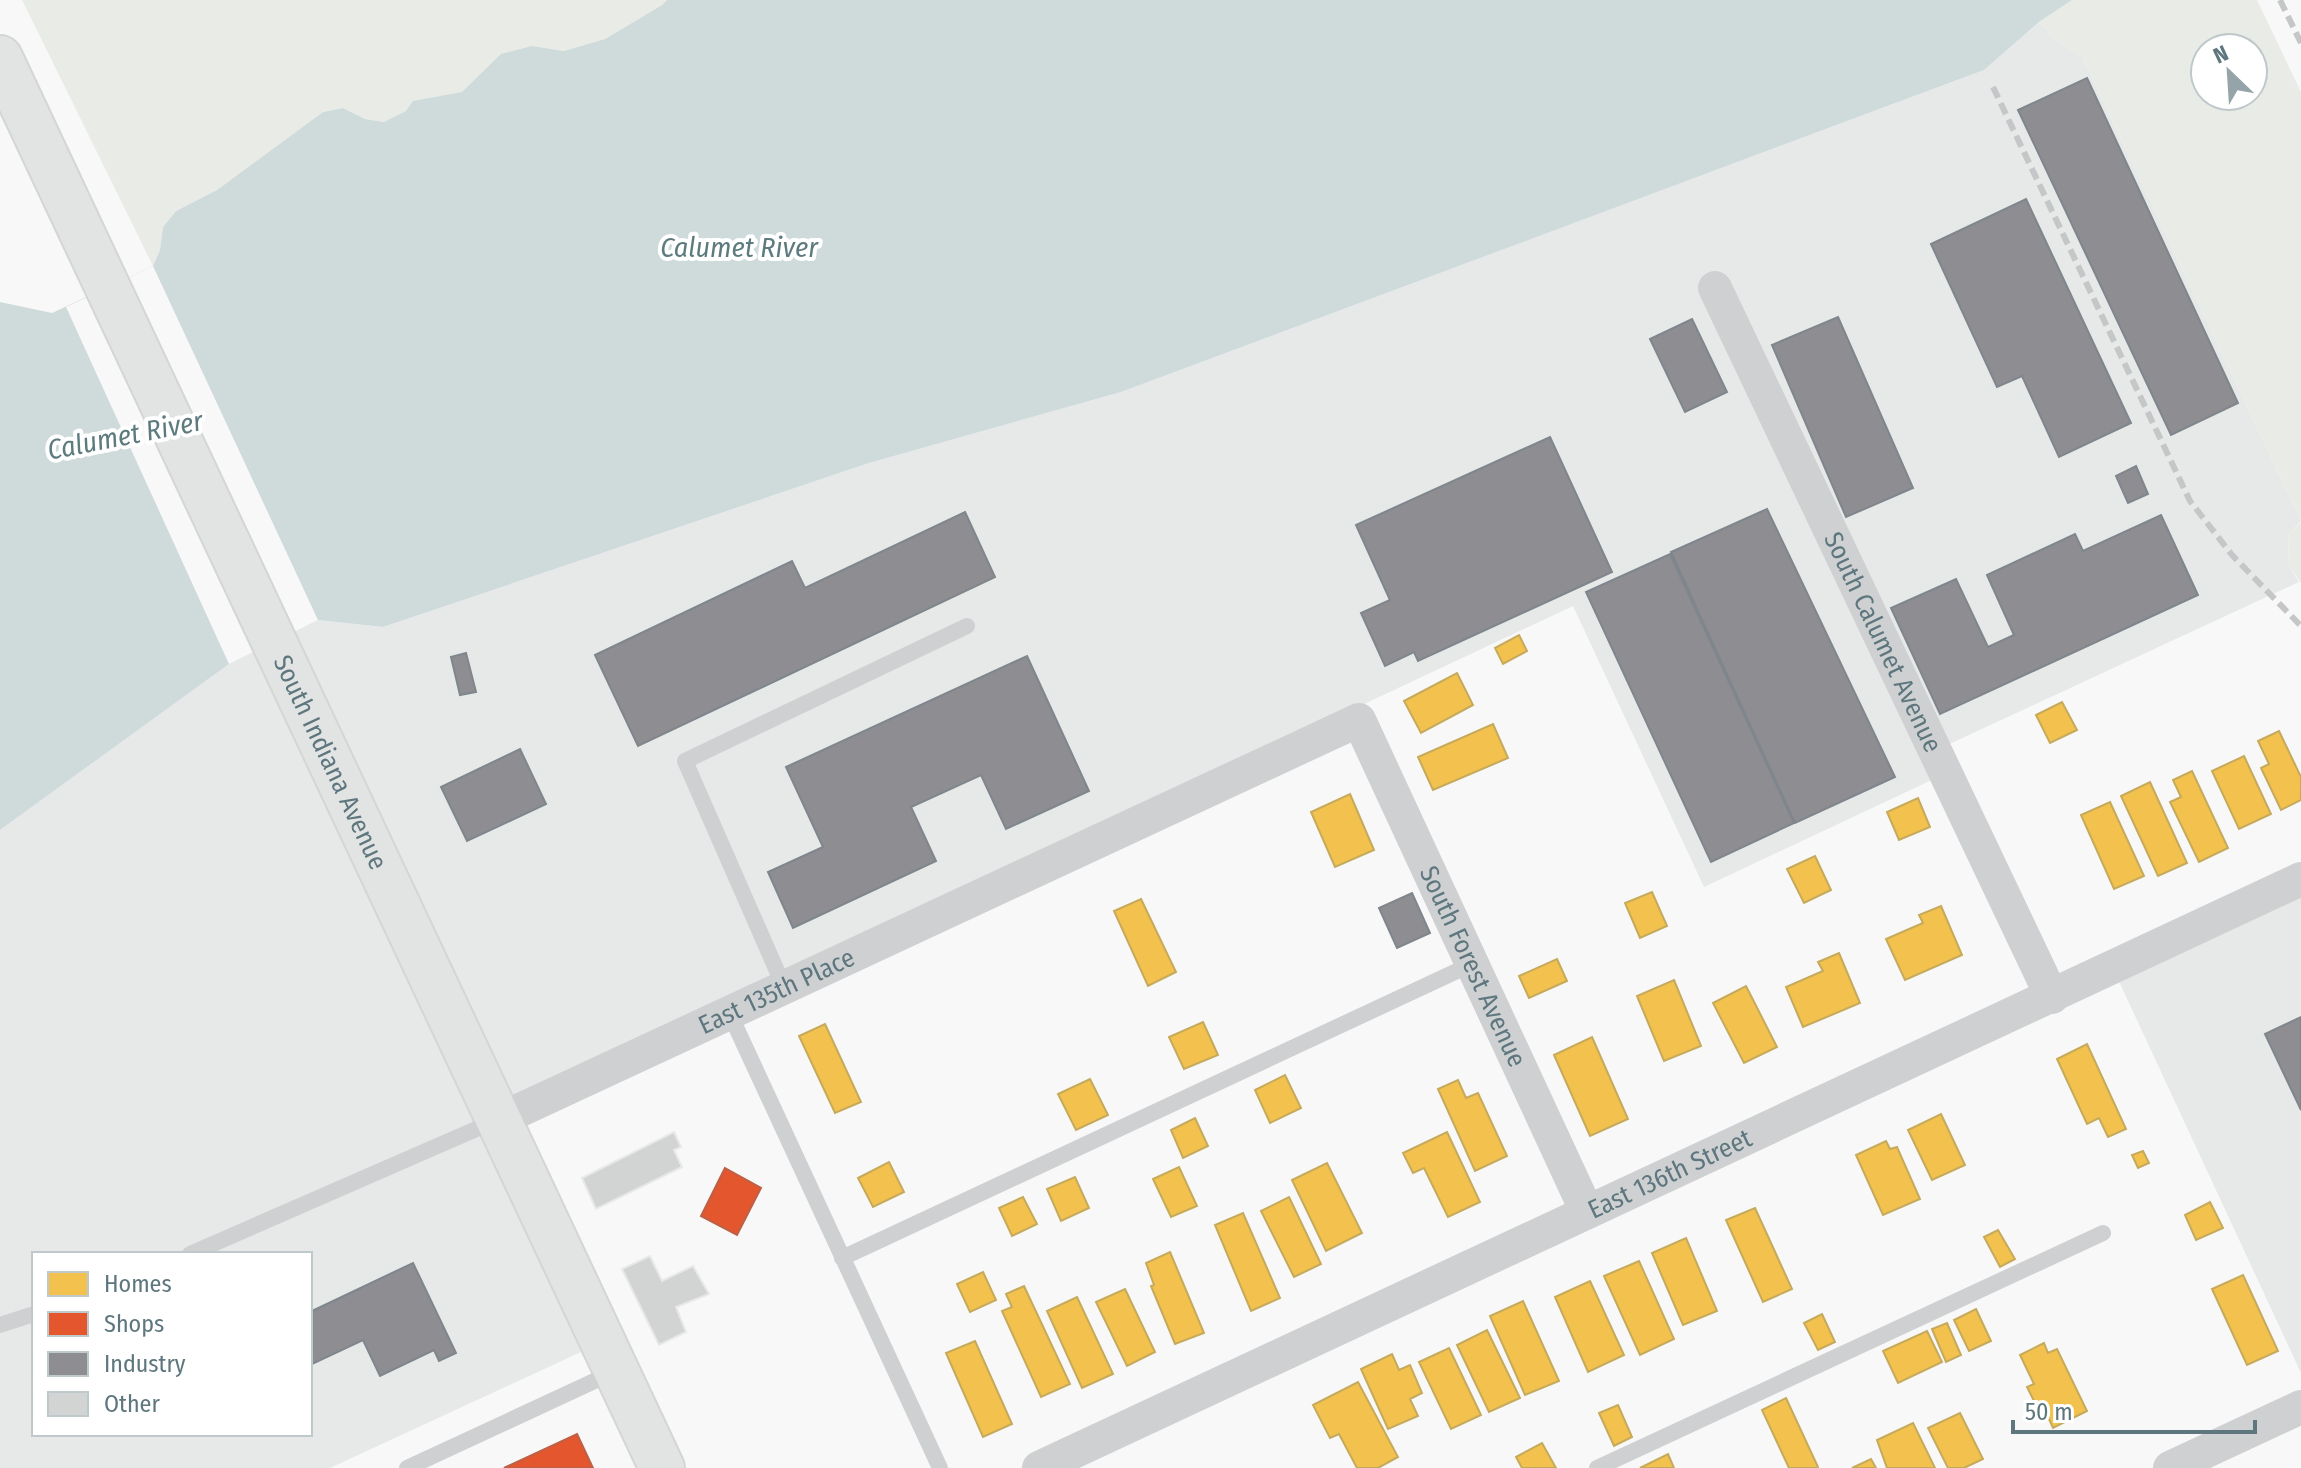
<svg xmlns="http://www.w3.org/2000/svg" width="2301" height="1468" font-family="'Fira Sans Condensed',sans-serif">
<style>
.built{fill:#e6e9e8;fill-rule:evenodd}
.green{fill:#e9ece6;fill-rule:evenodd}
.water{fill:#cfdadb}
.pier{fill:#f8f8f8}
.homes{fill:#f2c14e;stroke:#c6aa5c;stroke-width:2}
.shops{fill:#e4572e;stroke:#bc6046;stroke-width:2}
.industry{fill:#8d8d92;stroke:#7f868c;stroke-width:2}
.building{fill:#d2d4d4;stroke:#e8e8e8;stroke-width:2}
.lines{fill:none;stroke-linecap:round;stroke-linejoin:round}
.secondary-casing{stroke:#d4d6d6;stroke-width:48}
.lane{stroke:#ced0d1;stroke-width:16}
.street{stroke:#ced0d1;stroke-width:34}
.secondary{stroke:#e2e3e3;stroke-width:44}
.rail{stroke:#c4c6c7;stroke-width:6;stroke-dasharray:12 6;stroke-linecap:butt}
.labels{text-anchor:middle;stroke-width:8;stroke-linejoin:round;paint-order:stroke}
.street-label{font-size:26px;fill:#5e767e;stroke:#fff}
.water-label{font-size:28px;font-style:italic;fill:#5d7b7e;stroke:#fff}
</style>
<rect width="100%" height="100%" fill="#f8f8f8"/>
<path class="built" d="M 2039,22 L 2056,40 L 2082,56 L 2301,521 L 2288,535 L 2289,566 L 2299,582 L 1943,747 L 1953,770 L 1704,887 L 1573,606 L 488,1115 L 594,1346 L 330,1468 L 0,1468 L 0,830 L 229,664 L 318,620 L 383,627 L 869,463 L 1121,392 L 1984,70 ZM 34,1254 L 310,1254 L 310,1434 L 34,1434 Z
M 2301,873 L 2301,1373 L 2110,962 Z"/>
<path class="green" d="M 22,0 L 667,0 L 662,5 L 605,39 L 564,51 L 532,46 L 462,92 L 384,122 L 365,119 L 343,108 L 323,112 L 217,190 L 176,211 L 163,227 L 160,250 L 153,266 Z
M 2072,0 L 2257,0 L 2301,92 L 2301,521 L 2082,56 L 2056,40 L 2039,22 ZM 2205,48 L 2253,48 L 2253,96 L 2205,96 Z
M 2301,522 L 2301,583 L 2289,566 L 2288,535 Z"/>
<path class="water" d="M 667,0 L 2072,0 L 2039,22 L 1984,70 L 1121,392 L 869,463 L 383,627 L 318,620 L 229,664 L 0,830 L 0,302 L 52,313 L 153,266 L 160,250 L 163,227 L 176,211 L 217,190 L 323,112 L 343,108 L 365,119 L 384,122 L 406,111 L 413,101 L 462,92 L 501,54 L 532,46 L 564,51 L 605,39 L 662,5 Z"/>
<path class="pier" d="M 153,266 L 318,620 L 229,664 L 66,307 Z"/>
<path class="homes" d="M 1519,635 L 1527,651 L 1503,664 L 1495,648 Z
M 1457,673 L 1473,705 L 1421,733 L 1404,701 Z
M 2062,702 L 2077,730 L 2050,743 L 2036,715 Z
M 1493,724 L 1508,758 L 1433,790 L 1418,757 Z
M 2279,731 L 2301,777 L 2301,800 L 2281,810 L 2261,768 L 2269,764 L 2258,741 Z
M 2244,756 L 2271,814 L 2239,829 L 2212,771 Z
M 2192,771 L 2228,848 L 2199,862 L 2170,802 L 2181,797 L 2173,780 Z
M 2150,782 L 2187,863 L 2158,876 L 2121,796 Z
M 1350,794 L 1374,850 L 1335,867 L 1311,812 Z
M 1918,798 L 1930,827 L 1899,840 L 1887,812 Z
M 2110,802 L 2144,876 L 2114,889 L 2081,815 Z
M 1815,856 L 1831,890 L 1804,903 L 1787,869 Z
M 1652,892 L 1667,926 L 1640,938 L 1625,903 Z
M 1141,899 L 1176,972 L 1148,986 L 1114,911 Z
M 1941,906 L 1962,955 L 1905,980 L 1886,939 L 1923,923 L 1919,915 Z
M 1839,953 L 1860,1003 L 1803,1027 L 1786,987 L 1823,971 L 1818,962 Z
M 1557,959 L 1567,981 L 1529,998 L 1519,976 Z
M 1674,980 L 1701,1046 L 1664,1061 L 1637,996 Z
M 1746,986 L 1777,1047 L 1744,1063 L 1713,1003 Z
M 1203,1022 L 1218,1055 L 1184,1069 L 1169,1037 Z
M 825,1024 L 861,1102 L 835,1113 L 799,1036 Z
M 1592,1037 L 1628,1119 L 1590,1136 L 1554,1055 Z
M 2087,1044 L 2126,1129 L 2108,1137 L 2099,1118 L 2087,1124 L 2057,1059 Z
M 1285,1075 L 1301,1108 L 1270,1123 L 1255,1090 Z
M 1090,1079 L 1108,1115 L 1076,1130 L 1058,1094 Z
M 1458,1080 L 1466,1098 L 1478,1093 L 1507,1156 L 1475,1171 L 1438,1089 Z
M 1941,1114 L 1965,1165 L 1932,1180 L 1908,1130 Z
M 1195,1118 L 1208,1146 L 1183,1158 L 1171,1130 Z
M 1447,1132 L 1480,1202 L 1448,1217 L 1424,1168 L 1413,1173 L 1403,1153 Z
M 1886,1141 L 1890,1149 L 1897,1147 L 1920,1199 L 1883,1215 L 1856,1155 Z
M 2143,1151 L 2149,1163 L 2138,1168 L 2132,1155 Z
M 889,1162 L 904,1192 L 873,1207 L 858,1178 Z
M 1327,1163 L 1362,1233 L 1326,1251 L 1292,1180 Z
M 1179,1167 L 1197,1206 L 1171,1217 L 1153,1179 Z
M 1075,1177 L 1089,1208 L 1061,1221 L 1047,1189 Z
M 1023,1197 L 1037,1224 L 1012,1236 L 999,1208 Z
M 1289,1197 L 1321,1264 L 1294,1277 L 1261,1211 Z
M 2210,1202 L 2223,1228 L 2196,1240 L 2185,1215 Z
M 1755,1208 L 1792,1289 L 1763,1302 L 1726,1220 Z
M 1243,1213 L 1280,1298 L 1251,1311 L 1215,1225 Z
M 1998,1230 L 2015,1259 L 2000,1267 L 1984,1237 Z
M 1686,1238 L 1717,1311 L 1683,1325 L 1652,1253 Z
M 1170,1252 L 1204,1333 L 1175,1344 L 1151,1286 L 1154,1285 L 1146,1263 Z
M 1639,1261 L 1674,1339 L 1640,1355 L 1604,1276 Z
M 983,1272 L 996,1300 L 970,1312 L 957,1284 Z
M 2243,1275 L 2278,1351 L 2247,1365 L 2212,1289 Z
M 1590,1281 L 1624,1355 L 1588,1372 L 1555,1297 Z
M 1024,1286 L 1070,1384 L 1041,1397 L 1002,1311 L 1012,1307 L 1006,1294 Z
M 1125,1289 L 1155,1352 L 1127,1366 L 1096,1302 Z
M 1077,1297 L 1113,1374 L 1082,1388 L 1047,1311 Z
M 1523,1301 L 1559,1381 L 1525,1395 L 1490,1316 Z
M 1976,1309 L 1991,1341 L 1969,1351 L 1954,1320 Z
M 1822,1314 L 1835,1342 L 1818,1350 L 1804,1323 Z
M 1947,1323 L 1961,1355 L 1946,1362 L 1932,1329 Z
M 1487,1330 L 1520,1398 L 1489,1412 L 1457,1345 Z
M 1927,1331 L 1942,1362 L 1898,1383 L 1883,1351 Z
M 975,1341 L 1012,1424 L 983,1437 L 946,1353 Z
M 2044,1343 L 2048,1353 L 2057,1349 L 2087,1411 L 2053,1428 L 2043,1406 L 2038,1409 L 2027,1387 L 2034,1384 L 2020,1355 Z
M 1449,1348 L 1481,1415 L 1451,1429 L 1419,1362 Z
M 1392,1354 L 1399,1370 L 1410,1365 L 1422,1393 L 1410,1399 L 1418,1416 L 1388,1429 L 1361,1369 Z
M 1358,1382 L 1398,1457 L 1378,1468 L 1357,1468 L 1339,1434 L 1330,1438 L 1313,1405 Z
M 1786,1398 L 1818,1467 L 1817,1468 L 1789,1468 L 1762,1410 Z
M 1618,1405 L 1632,1437 L 1614,1446 L 1599,1413 Z
M 1960,1413 L 1983,1459 L 1964,1468 L 1948,1468 L 1928,1428 Z
M 1913,1423 L 1935,1468 L 1887,1468 L 1877,1440 Z
M 1542,1443 L 1556,1468 L 1522,1468 L 1516,1457 Z
M 1668,1454 L 1674,1468 L 1640,1468 Z
M 1871,1459 L 1876,1468 L 1852,1468 Z"/>
<path class="shops" d="M 725,1168 L 761,1188 L 737,1235 L 701,1216 Z
M 577,1434 L 593,1468 L 504,1468 Z"/>
<path class="industry" d="M 2087,78 L 2238,403 L 2171,435 L 2018,110 Z
M 2026,199 L 2131,423 L 2059,457 L 2022,376 L 1997,387 L 1931,244 Z
M 1838,317 L 1913,488 L 1846,517 L 1772,345 Z
M 1692,319 L 1727,392 L 1685,412 L 1650,339 Z
M 1550,437 L 1612,572 L 1418,661 L 1414,652 L 1385,666 L 1361,613 L 1390,600 L 1356,525 Z
M 2136,466 L 2148,494 L 2128,503 L 2116,476 Z
M 1767,509 L 1895,777 L 1795,823 L 1671,552 Z
M 965,512 L 995,577 L 638,746 L 595,655 L 792,561 L 805,588 Z
M 2161,515 L 2198,595 L 1940,714 L 1891,608 L 1956,579 L 1988,647 L 2014,635 L 1987,575 L 2075,534 L 2083,551 Z
M 1670,554 L 1794,823 L 1711,862 L 1586,592 Z
M 466,653 L 476,692 L 460,695 L 451,657 Z
M 1027,656 L 1089,791 L 1006,829 L 981,775 L 911,807 L 936,861 L 793,928 L 768,872 L 823,847 L 786,767 Z
M 520,749 L 546,804 L 467,841 L 441,787 Z
M 1412,893 L 1430,933 L 1397,948 L 1379,908 Z
M 2301,1017 L 2301,1110 L 2265,1034 Z
M 413,1263 L 456,1353 L 439,1361 L 434,1350 L 380,1376 L 363,1340 L 310,1365 L 310,1312 Z"/>
<path class="building" d="M 674,1132 L 681,1147 L 674,1150 L 682,1167 L 596,1209 L 582,1178 Z
M 650,1256 L 662,1281 L 693,1266 L 709,1294 L 676,1307 L 686,1332 L 659,1345 L 622,1269 Z"/>
<g class="lines">
<defs>
<g id="secondary">
<path id="s4" d="M 0,58 L 662,1468"/>
</g>
</defs>
<use href="#secondary" class="secondary-casing"/>
<path class="lane" d="M 784,987 L 685,761 L 967,626
M 729,1012 L 940,1468
M 190,1254 L 497,1120
M 842,1258 L 1472,964
M 0,1325 L 34,1314
M 407,1468 L 616,1371
M 1597,1468 L 2103,1233"/>
<g class="street">
<path id="s1" d="M 1715,288 L 2052,997"/>
<path id="s2" d="M 499,1120 L 1359,720 L 1587,1212"/>
<path id="s3" d="M 1039,1468 L 2301,879"/>
<path d="M 2170,1468 L 2301,1407"/>
</g>
<use href="#secondary" class="secondary"/>
<path class="rail" d="M 2280,0 L 2301,43
M 1993,87 L 2190,501 L 2232,555 L 2301,626"/>
</g>
<g class="labels">
<g class="street-label">
<text dy="9" stroke="none"><textPath href="#s1" startOffset="392">South Calumet Avenue</textPath></text>
<text dy="9" stroke="none"><textPath href="#s4" startOffset="778">South Indiana Avenue</textPath></text>
<text dy="9" stroke="none"><textPath href="#s2" startOffset="1220">South Forest Avenue</textPath></text>
<text dy="9" stroke="none"><textPath href="#s2" startOffset="306">East 135th Place</textPath></text>
<text dy="9" stroke="none"><textPath href="#s3" startOffset="696">East 136th Street</textPath></text>
</g>
<g class="water-label">
<text x="739" y="257">Calumet River</text>
<text transform="translate(125 435) rotate(-11)" y="10">Calumet River</text>
</g>
</g>
<rect x="32" y="1252" width="280" height="184" fill="#ffffff" stroke="#bfc8cb" stroke-width="2"/>
<rect x="48" y="1272" width="40" height="24" fill="#f2c14e" stroke="#bfc8cb" stroke-width="2"/>
<text x="104" y="1292" font-size="24" fill="#5e767e">Homes</text>
<rect x="48" y="1312" width="40" height="24" fill="#e4572e" stroke="#bfc8cb" stroke-width="2"/>
<text x="104" y="1332" font-size="24" fill="#5e767e">Shops</text>
<rect x="48" y="1352" width="40" height="24" fill="#8d8d92" stroke="#bfc8cb" stroke-width="2"/>
<text x="104" y="1372" font-size="24" fill="#5e767e">Industry</text>
<rect x="48" y="1392" width="40" height="24" fill="#d2d4d4" stroke="#bfc8cb" stroke-width="2"/>
<text x="104" y="1412" font-size="24" fill="#5e767e">Other</text>
<g transform="translate(2229 72) rotate(335)"><circle r="38" fill="#ffffff" stroke="#bfc8cb" stroke-width="2"/>
<path d="M0-6L14 30L0 20L-14 30Z" fill="#94a4a9"/>
<text y="-12" font-size="22" font-weight="bold" text-anchor="middle" fill="#5e767e">N</text>
</g>
<path d="M2013 1420v12h242v-12" fill="none" stroke="#5e767e" stroke-width="4"/>
<text x="2025" y="1420" font-size="24" fill="#5e767e" stroke="#ffffff" stroke-width="6" paint-order="stroke">50 m</text>
</svg>
